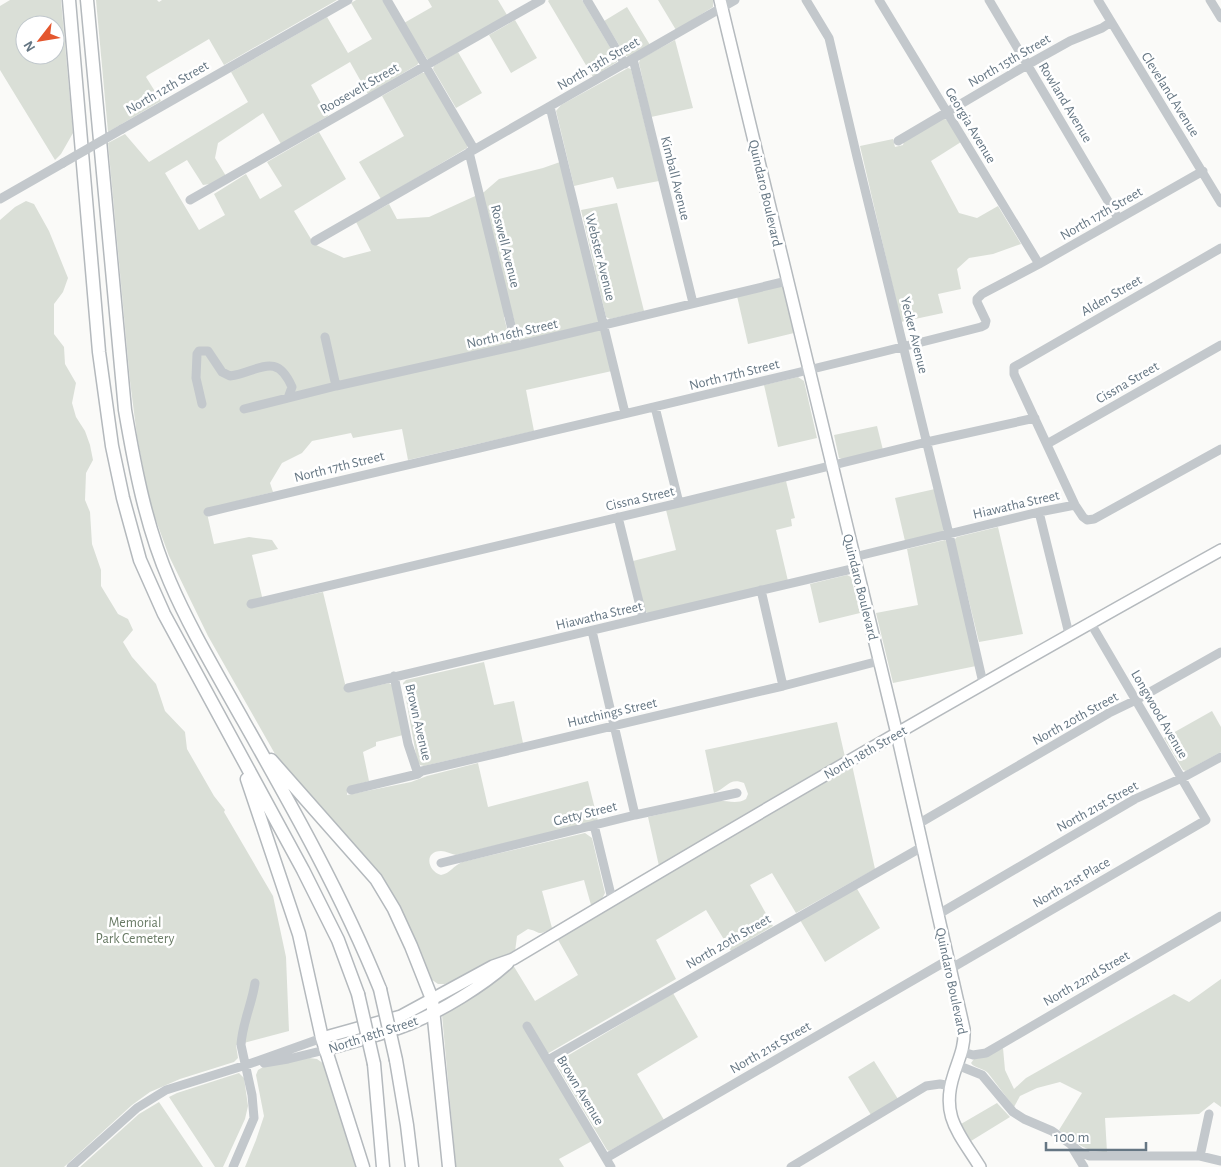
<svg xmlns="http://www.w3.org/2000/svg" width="1221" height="1167" font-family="'Alegreya Sans',sans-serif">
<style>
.green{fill:#dadfd7;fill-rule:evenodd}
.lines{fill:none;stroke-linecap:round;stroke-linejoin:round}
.major-casing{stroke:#b5babe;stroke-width:14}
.highway-casing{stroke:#b4b9bd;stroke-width:15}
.minor{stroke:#c3c8cc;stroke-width:9}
.major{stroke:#fff;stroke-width:11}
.highway{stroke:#fff;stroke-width:12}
.highway-bridge-casing{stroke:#b4b9bd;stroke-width:15;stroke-linecap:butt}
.minor-bridge{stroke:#c3c8cc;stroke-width:9}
.highway-bridge{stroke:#fff;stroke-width:12}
.labels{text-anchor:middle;stroke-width:5;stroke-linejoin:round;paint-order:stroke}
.street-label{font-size:14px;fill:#657683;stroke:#fff}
.park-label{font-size:14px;fill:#687a64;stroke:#fff}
</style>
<rect width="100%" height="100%" fill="#fafaf8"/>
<path class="green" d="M 10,0 L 61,0 L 73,133 L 61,154 L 55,160 L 0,70 L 0,6 ZM 25,25 L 55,25 L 55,55 L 25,55 Z
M 96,0 L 157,0 L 159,2 L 162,0 L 337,0 L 224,65 L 209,39 L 148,75 L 146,77 L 161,101 L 108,132 Z
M 356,0 L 383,0 L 419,62 L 417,65 L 368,94 L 350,62 L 311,85 L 328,116 L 281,144 L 263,113 L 218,143 L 215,158 L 226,176 L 210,184 L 203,185 L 187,160 L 165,173 L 199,230 L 225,215 L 214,194 L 246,174 L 260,199 L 282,186 L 267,162 L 319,132 L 346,179 L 294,211 L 314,244 L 344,258 L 371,251 L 356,222 L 389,204 L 397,219 L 429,217 L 484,192 L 499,179 L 543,168 L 560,162 L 599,322 L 521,341 L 519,338 L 513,316 L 504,317 L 512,350 L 600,330 L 602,333 L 612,371 L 526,390 L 534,431 L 408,460 L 402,429 L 353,438 L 351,433 L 312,441 L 302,453 L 282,463 L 270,483 L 273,492 L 206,509 L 214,544 L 249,537 L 272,540 L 278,549 L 252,555 L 264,605 L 323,592 L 347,692 L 389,683 L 392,685 L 403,735 L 376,742 L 376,746 L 363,752 L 369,781 L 348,787 L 347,795 L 411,782 L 427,776 L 478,763 L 488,807 L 588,781 L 598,821 L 456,855 C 451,854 446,851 441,851 C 424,851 427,871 441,875 C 451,873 453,866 462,862 L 585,833 L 592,838 L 605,893 L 602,899 L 591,905 L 584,880 L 542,891 L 552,928 C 536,937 542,932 528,929 L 517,936 L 515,952 L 445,984 L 438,984 L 428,977 L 406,923 L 279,761 L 208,636 L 169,556 L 150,504 L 137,436 L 130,381 L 108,143 L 125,134 L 149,162 L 248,102 L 231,72 L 327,17 L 348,53 L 372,39 L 351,3 Z
M 428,0 L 498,0 L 507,15 L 430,60 L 427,59 L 404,23 L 432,7 Z
M 549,0 L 582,0 L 617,59 L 617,62 L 593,77 L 548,1 Z
M 658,0 L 713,0 L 713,7 L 676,30 Z
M 627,7 L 650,45 L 629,57 L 626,56 L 604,21 Z
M 515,20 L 537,58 L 511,73 L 489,35 Z
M 675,40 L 693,108 L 651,117 L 639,63 L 640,59 Z
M 458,52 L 482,93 L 456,108 L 433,69 L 434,66 Z
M 628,68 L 631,69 L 659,181 L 617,189 L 613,177 L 574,186 L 556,111 L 561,105 Z
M 422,73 L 425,73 L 468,144 L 467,148 L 381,199 L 359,162 L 404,136 L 382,96 Z
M 943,118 L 947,120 L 961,142 L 931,161 L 959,213 L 977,218 L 998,206 L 1021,244 L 993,254 L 969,258 L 957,269 L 961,289 L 938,294 L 943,313 L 901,322 L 860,146 L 893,139 L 895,147 L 903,145 L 904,141 Z
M 26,201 L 34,204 L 49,231 L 68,278 L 63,292 L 54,304 L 54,334 L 64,347 L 65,364 L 76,383 L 72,403 L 76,417 L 85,431 L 90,445 L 93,460 L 86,473 L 85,500 L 90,512 L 92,544 L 101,570 L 101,586 L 118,614 L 128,619 L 133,630 L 123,642 L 132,657 L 156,684 L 165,711 L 185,732 L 187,749 L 214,796 L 225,810 L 224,812 L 273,896 L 286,957 L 289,1031 L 236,1045 L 238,1058 L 234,1062 L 180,1079 L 150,1092 L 132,1105 L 64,1167 L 0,1167 L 0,220 L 15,207 Z
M 617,203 L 644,311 L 610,319 L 606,317 L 581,210 Z
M 782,286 L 783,287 L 794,333 L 748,344 L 737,296 Z
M 798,377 L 804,381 L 817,438 L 778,447 L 764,385 Z
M 877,426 L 883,450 L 842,459 L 839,458 L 834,435 Z
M 786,481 L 795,518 L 791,519 L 792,526 L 776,530 L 788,581 L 649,614 L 645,611 L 633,561 L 676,550 L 666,510 Z
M 935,489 L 945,529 L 942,532 L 905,541 L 895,498 Z
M 998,527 L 1023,634 L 979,642 L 954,540 L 957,537 Z
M 945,540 L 948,542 L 976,666 L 893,683 L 876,613 L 918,605 L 907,549 Z
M 847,575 L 851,577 L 860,613 L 819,623 L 810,584 Z
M 484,662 L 494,705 L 514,701 L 523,743 L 424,766 L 420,765 L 417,760 L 403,683 L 406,680 Z
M 1212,711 L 1221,727 L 1221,752 L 1186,771 L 1183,770 L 1164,738 Z
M 837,722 L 845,757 L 659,866 L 648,817 L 716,801 C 727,800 736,805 746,799 L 748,794 L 744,783 C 729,777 727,788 714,793 L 705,750 Z
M 852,765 L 875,869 L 796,913 L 772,873 L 750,885 L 773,926 L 731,951 L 706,910 L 656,940 L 676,979 L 547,1054 L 528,1022 L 523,1025 L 592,1141 L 559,1159 L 564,1167 L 456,1167 L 442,1015 L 446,1009 L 513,965 L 535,1001 L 578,975 L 557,938 Z
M 856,887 L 880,928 L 825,962 L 800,920 Z
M 1221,979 L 1221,1107 L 1214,1102 L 1199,1114 L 1105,1118 L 1107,1152 C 1085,1152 1076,1143 1059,1130 L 1082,1093 L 1060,1082 L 1037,1088 L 1020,1096 L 1014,1107 L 988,1073 C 983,1068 974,1068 971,1063 L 974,1059 L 984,1057 L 1003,1048 L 1005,1070 L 1014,1089 L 1026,1078 L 1174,994 L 1189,1002 Z
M 673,993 L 698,1037 L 637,1074 L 664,1120 L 609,1151 L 607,1150 L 557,1066 L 557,1062 Z
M 309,1058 L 317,1059 L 324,1064 L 358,1167 L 245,1167 L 256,1140 L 264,1116 L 256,1075 L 258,1070 L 263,1067 Z
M 874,1061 L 898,1099 L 871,1115 L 848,1077 Z
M 239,1073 L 244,1078 L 248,1106 L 245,1119 L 223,1167 L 215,1167 L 169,1097 L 177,1093 Z
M 159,1102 L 203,1167 L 80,1167 L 139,1114 Z
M 997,1103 L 1010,1117 L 971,1141 L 961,1124 Z"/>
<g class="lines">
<defs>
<path id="major" d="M 720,0 L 897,734 L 964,1029 C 965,1047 959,1058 954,1074 C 940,1116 959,1133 980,1167
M 322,1038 L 401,1016 L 493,966 L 513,959 C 747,819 983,682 1221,550
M 325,1050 C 353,1041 383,1035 410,1024 C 441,1011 483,986 508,963"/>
<path id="highway" d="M 69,0 L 99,352 L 112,446 L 123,498 L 140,560 L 164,614 L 303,870 L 338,940 L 358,994
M 87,0 L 125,410 C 135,468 146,527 170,582 C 188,624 212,665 235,706 C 287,798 340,890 380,989
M 271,760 L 376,879 L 394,909 L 411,946 L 432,999 L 449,1167
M 247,779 L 299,934 L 322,1038 L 363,1167
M 396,1060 L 407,1125 L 412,1167
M 374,1064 L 383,1167"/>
</defs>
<use href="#major" class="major-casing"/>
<use href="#highway" class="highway-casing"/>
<path class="minor" d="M 387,0 L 474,149
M 587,0 L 625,64
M 806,0 L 829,38 L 857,157 L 949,534 L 983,683
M 879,0 L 1039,264
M 989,0 L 1118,218
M 1098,0 L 1221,203
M 1210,0 L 1221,18
M 633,59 L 693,303
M 550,107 L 625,413
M 122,129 L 348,0
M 898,141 L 1027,65 L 1070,41 L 1102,28 L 1111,22
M 469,152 L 516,346
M 0,199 L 63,163
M 190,200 L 541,0
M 315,241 L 735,0
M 1221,248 L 1014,367 L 1014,374 L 1075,505 L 1083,517 L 1087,520 L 1094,519 L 1221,449
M 325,337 L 336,386
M 202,404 L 196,378 L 197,354 L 199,351 L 208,351 L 222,372 L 230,376 C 259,372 276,350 292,387 L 288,398
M 655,407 L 679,503
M 244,409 L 336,386 L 516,346 L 787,281
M 1047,444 L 1221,345
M 208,512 C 466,450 725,393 981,327 L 985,325 L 986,321 L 977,302 L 977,299 L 982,294 L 1039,264 L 1203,171
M 1039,512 L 1069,634
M 618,517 L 643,618
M 854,557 L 1039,512 L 1075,505
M 761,590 L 783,686
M 251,604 L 679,503 L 927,442 L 1035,418
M 592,631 L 635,815
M 394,676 L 408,744 L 418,774
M 348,688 L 856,568
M 351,790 L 418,774 L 422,771 L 783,686 L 879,661
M 918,824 L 1109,713 L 1136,700 L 1221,652
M 594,825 L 612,899
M 441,863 L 635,815 L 737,793
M 937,915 L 1135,799 L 1182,778 L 1221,757
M 950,969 L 1206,820 L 1090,622
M 527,1026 L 611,1167
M 963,1052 L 973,1055 L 986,1053 L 1221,916
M 548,1060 L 922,847
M 264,1063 L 288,1059 L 325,1050
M 957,1065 L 982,1075 L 1013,1112 L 1024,1119 L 1052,1131 L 1069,1143 L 1080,1152 L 1089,1156 L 1200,1156 L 1221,1161
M 1073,1149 L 1084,1167
M 1200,1156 L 1209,1114
M 606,1158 L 948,960
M 71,1167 L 137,1108 L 166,1090 L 246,1065 L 322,1038
M 233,1167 L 254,1118 L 252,1095 L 241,1045 C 242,1024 252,1004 255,983
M 791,1167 L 926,1086 L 940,1084 L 951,1086"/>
<use href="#major" class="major"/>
<use href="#highway" class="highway"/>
<defs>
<path id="highway-bridge" d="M 380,989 L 396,1060
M 358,994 L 374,1064"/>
</defs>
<use href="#highway-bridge" class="highway-bridge-casing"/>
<path class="minor-bridge" d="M 63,163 L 122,129"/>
<use href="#highway-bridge" class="highway-bridge"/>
</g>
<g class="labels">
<g class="street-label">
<text transform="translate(1009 60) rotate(-30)" y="5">North 15th Street</text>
<text transform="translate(598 63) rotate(-30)" y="5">North 13th Street</text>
<text transform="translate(167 87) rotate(-30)" y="5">North 12th Street</text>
<text transform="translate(359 88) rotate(-30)" y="5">Roosevelt Street</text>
<text transform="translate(1171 94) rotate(58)" y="5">Cleveland Avenue</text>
<text transform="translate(1066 102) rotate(59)" y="5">Rowland Avenue</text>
<text transform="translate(971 125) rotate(59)" y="5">Georgia Avenue</text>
<text transform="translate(676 178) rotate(76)" y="5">Kimball Avenue</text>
<text transform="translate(766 193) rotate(77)" y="5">Quindaro Boulevard</text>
<text transform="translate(1101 213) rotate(-30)" y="5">North 17th Street</text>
<text transform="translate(506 246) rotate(76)" y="5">Roswell Avenue</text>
<text transform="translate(601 257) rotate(76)" y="5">Webster Avenue</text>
<text transform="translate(1111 295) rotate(-30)" y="5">Alden Street</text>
<text transform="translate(512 333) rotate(-13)" y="5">North 16th Street</text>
<text transform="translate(915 335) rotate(76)" y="5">Yecker Avenue</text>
<text transform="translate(734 374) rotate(-14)" y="5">North 17th Street</text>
<text transform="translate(1127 382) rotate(-30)" y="5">Cissna Street</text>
<text transform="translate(339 466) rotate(-14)" y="5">North 17th Street</text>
<text transform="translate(640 498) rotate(-13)" y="5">Cissna Street</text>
<text transform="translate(1016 504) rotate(-13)" y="5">Hiawatha Street</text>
<text transform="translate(861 587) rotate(76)" y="5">Quindaro Boulevard</text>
<text transform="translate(599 615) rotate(-13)" y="5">Hiawatha Street</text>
<text transform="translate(612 712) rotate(-13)" y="5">Hutchings Street</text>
<text transform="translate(1160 714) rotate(60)" y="5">Longwood Avenue</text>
<text transform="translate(1075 718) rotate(-29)" y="5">North 20th Street</text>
<text transform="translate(419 722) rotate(77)" y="5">Brown Avenue</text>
<text transform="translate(865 752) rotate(-30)" y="5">North 18th Street</text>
<text transform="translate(1097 806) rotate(-29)" y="5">North 21st Street</text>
<text transform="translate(585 813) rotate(-14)" y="5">Getty Street</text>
<text transform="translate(1071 882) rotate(-30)" y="5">North 21st Place</text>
<text transform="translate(728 941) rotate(-30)" y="5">North 20th Street</text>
<text transform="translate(1086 978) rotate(-30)" y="5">North 22nd Street</text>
<text transform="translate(952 981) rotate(78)" y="5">Quindaro Boulevard</text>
<text transform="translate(373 1034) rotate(-18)" y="5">North 18th Street</text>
<text transform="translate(770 1047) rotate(-30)" y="5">North 21st Street</text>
<text transform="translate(581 1090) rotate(59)" y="5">Brown Avenue</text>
</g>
<g class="park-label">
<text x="135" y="927">Memorial<tspan x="135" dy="16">Park Cemetery</tspan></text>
</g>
</g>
<g transform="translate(40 40) rotate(239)"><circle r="24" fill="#ffffff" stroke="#c1c8cd"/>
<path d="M0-4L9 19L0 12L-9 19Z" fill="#e4572e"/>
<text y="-8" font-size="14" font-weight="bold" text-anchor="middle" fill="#657683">N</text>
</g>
<path d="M1046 1142v8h100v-8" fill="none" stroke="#657683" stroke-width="2.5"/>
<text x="1054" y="1142" font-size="15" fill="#657683" stroke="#ffffff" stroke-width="4" paint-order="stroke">100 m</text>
</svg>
